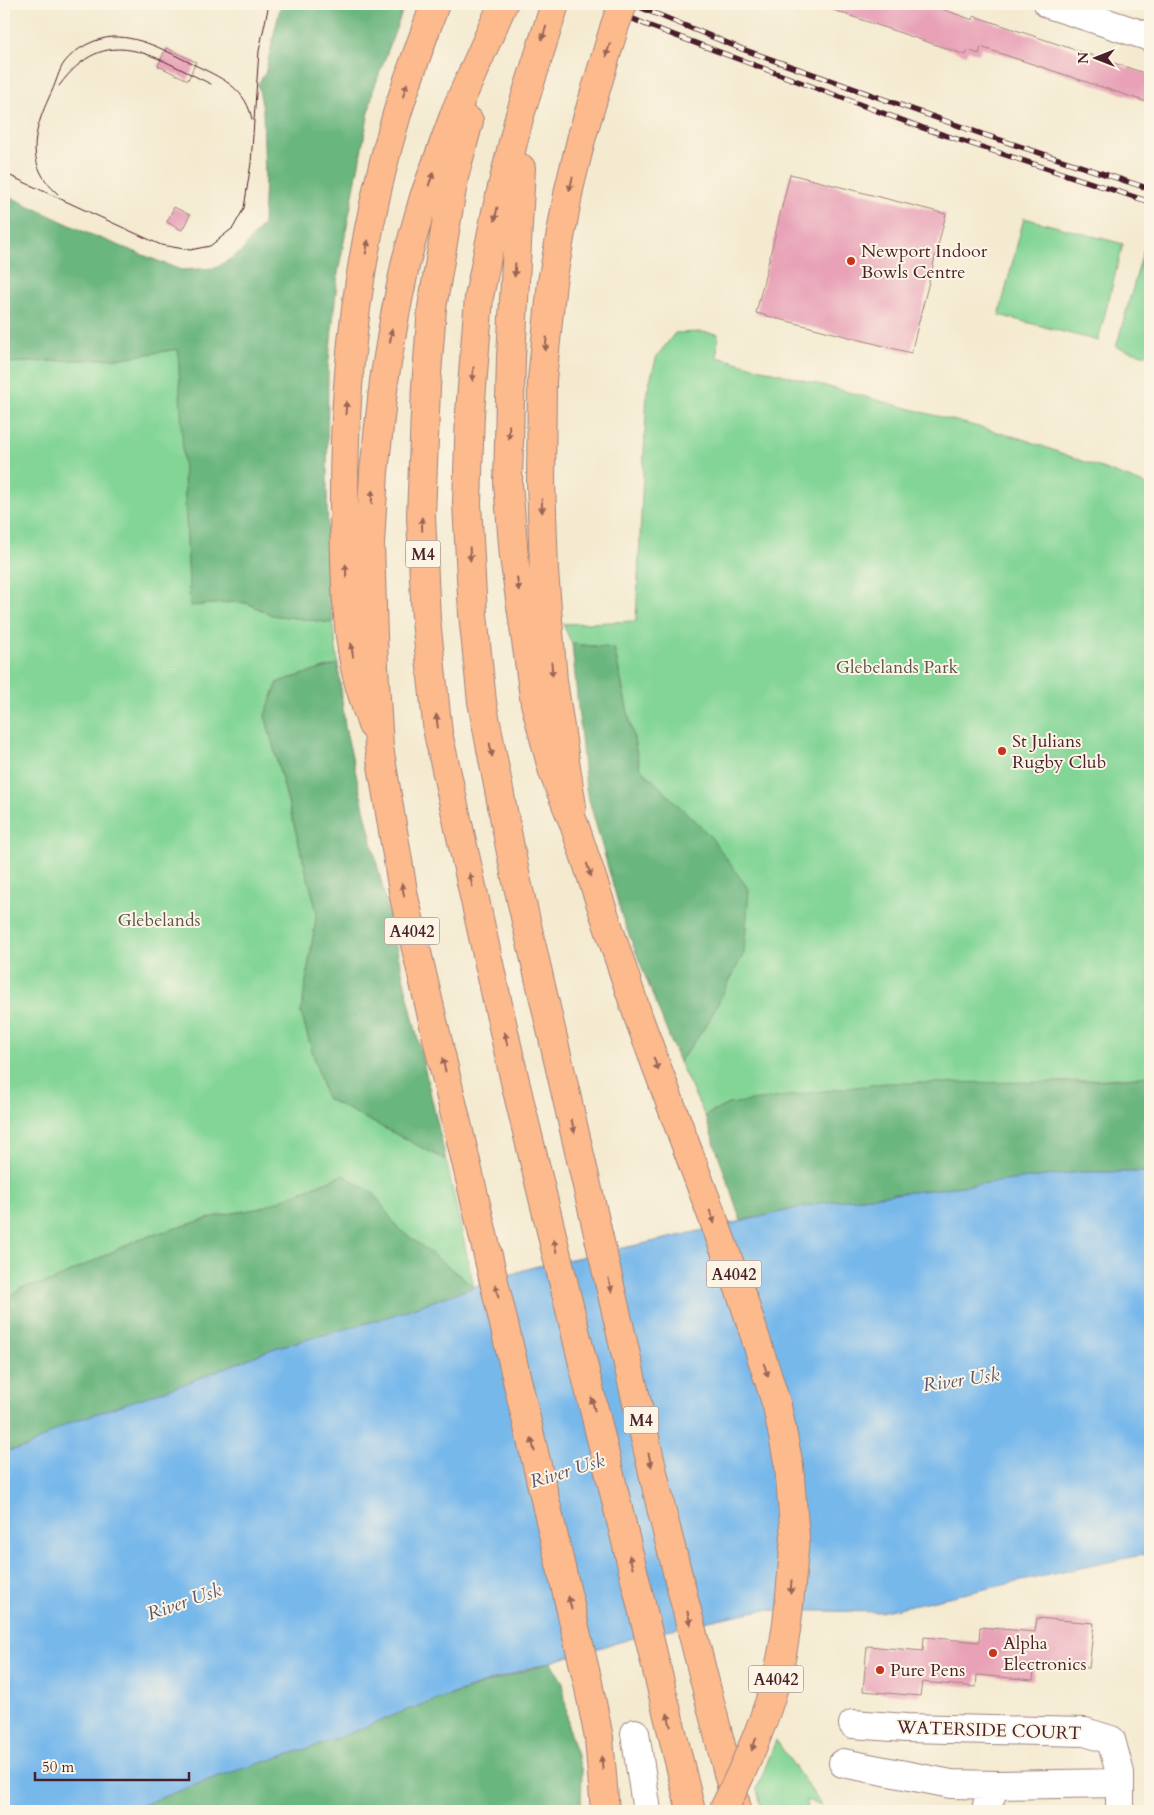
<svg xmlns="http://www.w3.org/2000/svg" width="1154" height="1815" font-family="Cardo,serif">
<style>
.green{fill:#83d596;stroke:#667a60}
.forest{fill:#6ab67f;stroke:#5a6a55}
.water{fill:#77b8eb;stroke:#606c8b}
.building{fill:#e8a1b7}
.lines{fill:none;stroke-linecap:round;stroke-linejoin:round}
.minor-casing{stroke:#9f847e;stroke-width:30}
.major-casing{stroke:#9f847e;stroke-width:30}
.highway-casing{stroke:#9f847e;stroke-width:30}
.minor{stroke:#fff;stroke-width:28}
.major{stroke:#fcba8d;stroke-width:28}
.highway{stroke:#fcba8d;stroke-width:28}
.tram{stroke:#4a1f2b;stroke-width:1}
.rail-casing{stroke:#4a1f2b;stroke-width:5.5}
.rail{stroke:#fcf5e5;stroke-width:4;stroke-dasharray:11;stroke-linecap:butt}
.major-bridge-casing{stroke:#9f847e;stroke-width:30;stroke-linecap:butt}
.highway-bridge-casing{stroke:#9f847e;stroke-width:30;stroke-linecap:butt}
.major-bridge{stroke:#fcba8d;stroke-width:28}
.highway-bridge{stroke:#fcba8d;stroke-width:28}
.oneway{fill:#9a6557}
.poi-dot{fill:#c8321e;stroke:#fcf5e5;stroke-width:2}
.labels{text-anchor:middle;stroke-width:4;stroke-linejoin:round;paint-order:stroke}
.shield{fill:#fcf5e5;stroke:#7f5f63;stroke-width:1}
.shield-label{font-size:16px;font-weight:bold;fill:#4a1f2b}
.poi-label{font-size:18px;fill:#4a1f2b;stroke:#fcf5e5;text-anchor:start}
.park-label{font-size:18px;fill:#5b564b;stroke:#fcf5e5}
.street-label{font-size:18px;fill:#4a1f2b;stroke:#fcf5e5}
.water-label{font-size:19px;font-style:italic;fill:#5a556e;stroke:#fcf5e5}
</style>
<rect width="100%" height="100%" fill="#fcf5e5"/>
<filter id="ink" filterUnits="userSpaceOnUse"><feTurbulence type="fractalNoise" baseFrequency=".02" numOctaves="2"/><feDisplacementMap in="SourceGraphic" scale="10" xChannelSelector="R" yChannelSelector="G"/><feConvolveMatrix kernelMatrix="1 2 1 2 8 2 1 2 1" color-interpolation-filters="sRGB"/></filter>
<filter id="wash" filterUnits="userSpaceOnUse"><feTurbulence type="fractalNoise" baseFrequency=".0096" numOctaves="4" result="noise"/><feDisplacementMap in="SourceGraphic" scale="20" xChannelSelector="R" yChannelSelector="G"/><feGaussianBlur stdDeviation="1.12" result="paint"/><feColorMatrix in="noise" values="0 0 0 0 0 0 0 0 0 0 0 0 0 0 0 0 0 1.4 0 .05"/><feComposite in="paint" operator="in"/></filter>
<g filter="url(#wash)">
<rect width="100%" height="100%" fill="#f4ead0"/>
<path class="green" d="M 1024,218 L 1123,244 L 1098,341 L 999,315 Z
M 1149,231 L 1150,231 L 1150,356 L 1116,347 Z
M 702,332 L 718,334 L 717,357 L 1023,439 L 1150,486 L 1150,1076 L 728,1104 L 705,1116 L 679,1062 L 706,1026 L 711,837 L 640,768 L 614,648 L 572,644 L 563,624 L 636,621 L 647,391 L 657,356 L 675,333 Z
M 179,349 L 190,606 L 234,602 L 247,603 L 272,615 L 333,623 L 338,664 L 278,682 L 265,715 L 317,912 L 301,1013 L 326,1098 L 446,1160 L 474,1287 L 530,1268 L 661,1240 L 820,1203 L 1080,1172 L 1150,1172 L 1150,1282 L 890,1300 L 836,1299 L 706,1327 L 480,1390 L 250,1476 L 127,1527 L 50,1549 L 4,1570 L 4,1451 L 26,1448 L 68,1423 L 181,1385 L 275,1348 L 378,1320 L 474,1287 L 397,1227 L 374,1194 L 343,1175 L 261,1208 L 217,1216 L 139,1239 L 50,1282 L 21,1288 L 4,1301 L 4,363 L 122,358 Z
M 776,1740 L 822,1806 L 806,1800 L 807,1811 L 762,1811 L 757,1789 Z"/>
<path class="forest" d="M 281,4 L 405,4 L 373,91 L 338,273 L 328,368 L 327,487 L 329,590 L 333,623 L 272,615 L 247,603 L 234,602 L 190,606 L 178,349 L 123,358 L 4,363 L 4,194 L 87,233 L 181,270 L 216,268 L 241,252 L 263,224 L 265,178 L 263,110 L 258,84 L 265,74 Z
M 572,644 L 614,648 L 640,768 L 711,837 L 749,890 L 744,953 L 706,1026 L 679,1062 L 622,917 L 586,789 Z
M 338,664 L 345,727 L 446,1160 L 326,1098 L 301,1013 L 317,912 L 265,715 L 278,682 Z
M 1150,1076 L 1150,1172 L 1080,1172 L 820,1203 L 741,1221 L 705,1116 L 728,1104 L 886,1083 L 1077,1082 Z
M 343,1175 L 374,1194 L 397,1227 L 474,1287 L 378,1320 L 275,1348 L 181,1385 L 68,1423 L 26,1448 L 4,1451 L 4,1301 L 21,1288 L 50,1282 L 139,1239 L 217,1216 L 261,1208 Z
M 551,1662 L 563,1683 L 569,1731 L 582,1771 L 581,1811 L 126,1811 L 216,1777 L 331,1741 L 407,1710 Z"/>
<path class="water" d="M 1080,1172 L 1150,1172 L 1150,1553 L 880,1612 L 760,1610 L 644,1635 L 526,1669 L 407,1710 L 331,1741 L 216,1777 L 126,1811 L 4,1811 L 4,1451 L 26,1448 L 68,1423 L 181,1385 L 275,1348 L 378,1320 L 530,1268 L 661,1240 L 820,1203 Z"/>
<g id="blocks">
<path class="building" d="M 827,4 L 940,4 L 939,8 L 973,20 L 974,16 L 1150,75 L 1150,103 L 981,47 L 979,54 L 968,50 L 966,55 L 827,8 Z
M 166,48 L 196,62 L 188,80 L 158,66 Z
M 790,174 L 946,214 L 911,353 L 756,313 Z
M 174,207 L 190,215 L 182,230 L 167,222 Z
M 1037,1618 L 1094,1623 L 1089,1668 L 1035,1663 L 1033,1680 L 977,1675 L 976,1687 L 922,1682 L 920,1696 L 863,1691 L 867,1646 L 923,1651 L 924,1637 L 979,1642 L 980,1627 L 1035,1632 Z"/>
</g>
</g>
<g filter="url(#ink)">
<use href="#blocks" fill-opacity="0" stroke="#9f847e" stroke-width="1"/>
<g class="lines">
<defs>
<path id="minor" d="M 1048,4 L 1150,37
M 853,1724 L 906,1728 L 1085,1732 L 1111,1740 L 1120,1773 L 1120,1811
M 635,1733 L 647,1811
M 843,1763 L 951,1784 L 996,1785
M 990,1811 L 987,1805 L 996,1785 L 1120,1783"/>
<path id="major" d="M 372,725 C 366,706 359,687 355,667 C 345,616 345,562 344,510 C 343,377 359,242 397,114 C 408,77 422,41 435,4
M 572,807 L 553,681 L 544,571 L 541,481 L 542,380 L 552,282 L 569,189 L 582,136"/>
<path id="highway" d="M 503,4 L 456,110 L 424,197 L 406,261 L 395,315 L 384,381 L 374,472 L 370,544 L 374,666 L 379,747 L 404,897 L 588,1683 L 599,1738 L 605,1811
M 555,4 L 519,118 L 496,212 L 479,297 L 470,413 L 467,503 L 473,614 L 482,702 L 515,873 L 663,1516 L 736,1805
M 469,121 L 454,177 L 432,308 L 426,387 L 421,516 L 426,620 L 438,733 L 516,1086 L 691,1811
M 521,168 L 511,357 L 508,483 L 514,557 L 535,703 L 553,772 L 574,824 L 639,1019 L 744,1302 L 777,1406 L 789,1466 L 795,1538"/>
</defs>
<use href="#minor" class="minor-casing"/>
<use href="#major" class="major-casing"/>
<use href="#highway" class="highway-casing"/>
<use href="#minor" class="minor"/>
<use href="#major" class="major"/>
<use href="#highway" class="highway"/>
<path class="tram" d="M 59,86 C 107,20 153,57 211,84
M 4,173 L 161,245 L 190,250 L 210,246 L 233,228 L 244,208 L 251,163 L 259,51 L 269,4
M 58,194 C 22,163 35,127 52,91 C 56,82 59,70 64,63 C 75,48 96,38 113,37 C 143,36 173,55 199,67 C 224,79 247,90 252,120"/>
<defs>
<path id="rail" d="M 599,4 L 647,25 L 923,128 L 1150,202
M 632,4 L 742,49 L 982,134 L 1150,189"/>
</defs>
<use href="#rail" class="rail-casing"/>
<use href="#rail" class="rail"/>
<defs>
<path id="major-bridge" d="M 582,136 L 615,25 L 623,4"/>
<path id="highway-bridge" d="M 723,1811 C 746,1764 768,1716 780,1664 C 789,1623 791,1580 795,1538"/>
</defs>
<use href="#major-bridge" class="major-bridge-casing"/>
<use href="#highway-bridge" class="highway-bridge-casing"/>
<use href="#major-bridge" class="major-bridge"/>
<use href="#highway-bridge" class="highway-bridge"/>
</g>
<defs><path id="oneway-solid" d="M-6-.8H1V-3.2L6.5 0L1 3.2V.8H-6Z" transform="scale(1.25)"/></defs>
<g class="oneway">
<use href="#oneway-solid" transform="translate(544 33) rotate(108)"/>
<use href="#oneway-solid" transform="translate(608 50) rotate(106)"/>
<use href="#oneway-solid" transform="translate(405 90) rotate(-73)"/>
<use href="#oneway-solid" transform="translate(431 179) rotate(-70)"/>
<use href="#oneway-solid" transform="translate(571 184) rotate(103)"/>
<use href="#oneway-solid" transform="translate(496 214) rotate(102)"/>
<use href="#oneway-solid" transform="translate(367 247) rotate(-80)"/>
<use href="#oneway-solid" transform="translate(515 270) rotate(93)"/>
<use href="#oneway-solid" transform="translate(391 336) rotate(-81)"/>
<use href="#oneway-solid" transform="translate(546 344) rotate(96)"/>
<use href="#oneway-solid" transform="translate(473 374) rotate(94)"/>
<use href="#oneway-solid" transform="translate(346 408) rotate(-86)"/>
<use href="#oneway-solid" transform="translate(509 432) rotate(91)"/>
<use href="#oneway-solid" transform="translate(372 497) rotate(-87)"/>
<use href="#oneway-solid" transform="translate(542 506) rotate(88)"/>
<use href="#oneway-solid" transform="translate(422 524) rotate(-92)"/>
<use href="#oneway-solid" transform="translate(470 554) rotate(87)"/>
<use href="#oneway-solid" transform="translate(346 571) rotate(-92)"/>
<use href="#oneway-solid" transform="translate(518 584) rotate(82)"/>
<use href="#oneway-solid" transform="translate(352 650) rotate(-99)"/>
<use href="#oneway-solid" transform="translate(552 669) rotate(86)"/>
<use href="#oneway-solid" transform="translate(437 721) rotate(-97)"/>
<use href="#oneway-solid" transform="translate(491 750) rotate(79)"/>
<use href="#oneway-solid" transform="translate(589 870) rotate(72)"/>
<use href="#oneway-solid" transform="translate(471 880) rotate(-102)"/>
<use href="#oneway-solid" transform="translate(403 890) rotate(-101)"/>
<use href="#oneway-solid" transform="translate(506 1039) rotate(-102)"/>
<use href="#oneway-solid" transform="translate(656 1064) rotate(70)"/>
<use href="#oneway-solid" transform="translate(444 1065) rotate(-103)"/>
<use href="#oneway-solid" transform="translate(573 1126) rotate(77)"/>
<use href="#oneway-solid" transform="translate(712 1217) rotate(70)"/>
<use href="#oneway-solid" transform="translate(555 1246) rotate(-104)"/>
<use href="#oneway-solid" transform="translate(610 1285) rotate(77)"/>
<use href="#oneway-solid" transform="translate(497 1291) rotate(-103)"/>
<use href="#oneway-solid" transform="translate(766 1370) rotate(72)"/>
<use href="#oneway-solid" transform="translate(593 1404) rotate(-104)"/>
<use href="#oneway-solid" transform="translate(533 1445) rotate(-103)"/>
<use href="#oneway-solid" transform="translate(650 1460) rotate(77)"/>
<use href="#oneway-solid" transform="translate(631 1562) rotate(-104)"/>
<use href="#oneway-solid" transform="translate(791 1587) rotate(95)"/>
<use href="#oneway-solid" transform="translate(570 1603) rotate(-103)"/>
<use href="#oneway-solid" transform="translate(689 1618) rotate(76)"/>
<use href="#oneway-solid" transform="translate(669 1720) rotate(-104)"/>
<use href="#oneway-solid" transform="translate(754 1744) rotate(110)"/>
<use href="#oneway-solid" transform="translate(602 1763) rotate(-96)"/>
</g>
</g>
<g class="poi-dot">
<circle cx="851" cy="261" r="5"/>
<circle cx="1002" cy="751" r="5"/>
<circle cx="993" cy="1653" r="5"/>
<circle cx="880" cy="1670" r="5"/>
</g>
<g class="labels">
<g class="shield">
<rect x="405.5" y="540.5" width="35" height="27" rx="4"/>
<rect x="384.5" y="917.5" width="55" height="27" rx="4"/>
<rect x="706.5" y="1260.5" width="55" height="27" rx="4"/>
<rect x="623.5" y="1406.5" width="35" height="27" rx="4"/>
<rect x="748.5" y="1665.5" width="55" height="27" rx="4"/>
</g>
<g class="shield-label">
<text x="423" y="560">M4</text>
<text x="412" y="937">A4042</text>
<text x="734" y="1280">A4042</text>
<text x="641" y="1426">M4</text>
<text x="776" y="1685">A4042</text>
</g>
<g class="poi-label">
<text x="861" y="257">Newport Indoor<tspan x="861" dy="21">Bowls Centre</tspan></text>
<text x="1012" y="747">St Julians<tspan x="1012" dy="21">Rugby Club</tspan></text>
<text x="1003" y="1649">Alpha<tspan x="1003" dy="21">Electronics</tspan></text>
<text x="890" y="1676">Pure Pens</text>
</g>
<g class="park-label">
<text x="897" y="673">Glebelands Park</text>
<text x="159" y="926">Glebelands</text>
</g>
<g class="street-label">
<text transform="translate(989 1730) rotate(2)" y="6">WATERSIDE COURT</text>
</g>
<g class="water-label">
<text transform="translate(961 1379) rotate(-8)" y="7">River Usk</text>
<text transform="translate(567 1470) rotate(-17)" y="7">River Usk</text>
<text transform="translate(184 1601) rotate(-19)" y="7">River Usk</text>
</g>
</g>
<rect width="1154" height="1815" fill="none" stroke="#fcf5e5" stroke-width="20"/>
<g transform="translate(1096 58) rotate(270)" stroke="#fcf5e5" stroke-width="4" paint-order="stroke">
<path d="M0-4L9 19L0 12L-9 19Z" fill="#4a1f2b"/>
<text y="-8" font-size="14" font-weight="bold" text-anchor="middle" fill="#4a1f2b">N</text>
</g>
<path d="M35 1772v8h154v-8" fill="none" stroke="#4a1f2b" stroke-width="2.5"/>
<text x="42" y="1772" font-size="15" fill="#4a1f2b" stroke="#fcf5e5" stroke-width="4" paint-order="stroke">50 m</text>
</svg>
